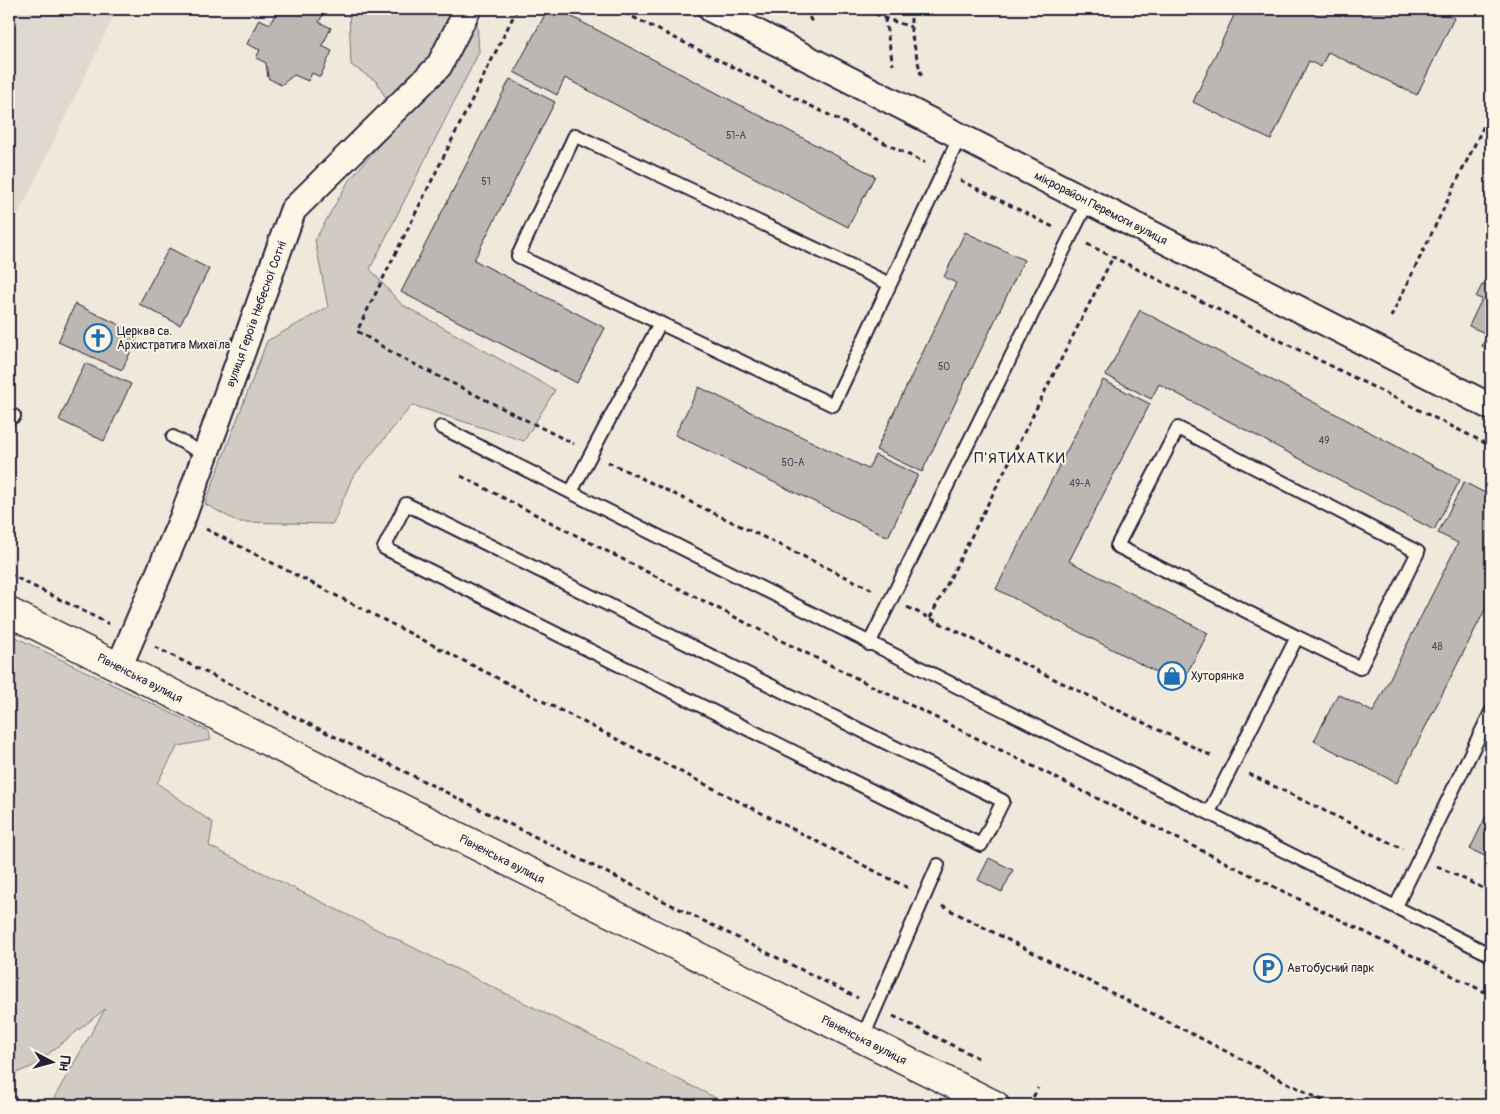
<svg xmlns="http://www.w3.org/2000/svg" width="1500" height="1114" font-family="Pangolin,sans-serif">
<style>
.built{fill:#e0d9cf}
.green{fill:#d1cbc3;stroke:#7a767f}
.building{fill:#bcb7b3;stroke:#22223b}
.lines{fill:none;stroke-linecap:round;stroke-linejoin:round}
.lane-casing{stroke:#22223b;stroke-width:16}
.street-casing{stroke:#22223b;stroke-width:29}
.secondary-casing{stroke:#22223b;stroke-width:31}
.path{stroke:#22223b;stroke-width:3;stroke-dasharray:5 4;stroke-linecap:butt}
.lane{stroke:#fcf5e5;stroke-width:12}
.street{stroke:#fcf5e5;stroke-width:25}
.secondary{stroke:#fcf5e5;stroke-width:28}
.labels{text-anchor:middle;stroke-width:4;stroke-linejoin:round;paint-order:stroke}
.number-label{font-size:10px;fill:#484759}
.street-label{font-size:12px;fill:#22223b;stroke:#fcf5e5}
.poi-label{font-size:12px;fill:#22223b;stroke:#fcf5e5;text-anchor:start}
.quarter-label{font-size:15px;letter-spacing:1px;fill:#22223b;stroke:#fcf5e5}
</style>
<rect width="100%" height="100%" fill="#efe8db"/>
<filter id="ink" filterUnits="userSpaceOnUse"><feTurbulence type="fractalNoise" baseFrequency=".02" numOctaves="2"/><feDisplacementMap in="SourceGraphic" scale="10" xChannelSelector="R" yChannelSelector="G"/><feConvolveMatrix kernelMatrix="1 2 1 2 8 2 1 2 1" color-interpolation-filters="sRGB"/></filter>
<g filter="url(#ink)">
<path class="built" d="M 9,9 L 117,9 L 9,234 Z"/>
<path class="green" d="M 349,9 L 476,9 L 479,52 L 370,269 L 401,304 L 555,390 L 524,441 L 412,405 L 352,478 L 333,524 L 238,522 L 205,504 L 267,341 L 328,307 L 315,240 L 348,182 L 399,121 L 376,81 L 351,65 Z
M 9,634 L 208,731 L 211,740 L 178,746 L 157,783 L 213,823 L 209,846 L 730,1105 L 50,1105 L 105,1009 L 33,1066 L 9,1076 Z"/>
<path class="building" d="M 278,9 L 326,9 L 319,22 L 331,28 L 322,46 L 332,51 L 320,77 L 312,73 L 308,81 L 294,75 L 281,85 L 268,78 L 266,63 L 256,58 L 260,50 L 247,44 L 259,19 L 270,24 Z
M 548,9 L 557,9 L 875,176 L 848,227 L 565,78 L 557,95 L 514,72 Z
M 1237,9 L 1436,9 L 1454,18 L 1417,95 L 1328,52 L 1321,67 L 1309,61 L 1271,140 L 1193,102 Z
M 510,79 L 555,102 L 474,260 L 605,328 L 577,383 L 401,292 Z
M 965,232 L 1024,260 L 922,472 L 876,450 L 956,283 L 944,277 Z
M 169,248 L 209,269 L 180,325 L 139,304 Z
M 1491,282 L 1491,351 L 1482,346 L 1487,334 L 1469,326 L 1482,299 L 1476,297 L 1482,285 L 1489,287 Z
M 75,304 L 139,334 L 122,370 L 58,342 Z
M 1140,310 L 1460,480 L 1434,530 L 1159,384 L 1151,399 L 1106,375 Z
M 85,363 L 131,384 L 104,441 L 59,420 Z
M 1103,380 L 1150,404 L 1069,561 L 1208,633 L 1181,685 L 996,589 Z
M 699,387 L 868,469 L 875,455 L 918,475 L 888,537 L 675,435 Z
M 1464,482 L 1491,496 L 1491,598 L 1397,783 L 1314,741 L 1338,694 L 1373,712 L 1458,543 L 1438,533 Z
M 1491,806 L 1491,859 L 1470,849 Z
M 989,858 L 1013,870 L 1002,892 L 978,880 Z"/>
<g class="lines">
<defs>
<path id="lane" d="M 890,284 L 575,135 L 518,256 L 833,405 L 960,136
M 9,418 L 14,416
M 441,427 L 1491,955
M 173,437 L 206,455
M 571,492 L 660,323
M 406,504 L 1003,801 L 981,845 L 384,548 Z
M 869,644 L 1088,201
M 1209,812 L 1297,637 L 1360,668 L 1418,552 L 1178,428 L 1117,546 L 1297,637
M 1396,906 L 1491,712
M 862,1039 L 938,865"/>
<path id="street" d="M 711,9 L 1491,407
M 119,667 L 183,517 L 293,210 L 439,66 L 468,9"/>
<path id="secondary" d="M 9,612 L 995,1105"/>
</defs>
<use href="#lane" class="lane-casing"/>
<use href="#street" class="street-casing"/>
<use href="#secondary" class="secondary-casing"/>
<path class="path" d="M 517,9 L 357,331 L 398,356 L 574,444
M 617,9 L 925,163
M 805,9 L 813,24
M 867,9 L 884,18 L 911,27
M 883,9 L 893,65
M 911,9 L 911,32 L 922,79
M 960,180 L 1053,227
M 1087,244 L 1491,446
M 1391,317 L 1491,111
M 608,462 L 875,591
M 461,476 L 756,628 L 1491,995
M 206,529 L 908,888
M 9,574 L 109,624
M 907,607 L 1214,757
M 930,618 L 1113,257
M 155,647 L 858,998
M 1249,774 L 1403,849
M 1437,866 L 1491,892
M 942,906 L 1331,1105
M 893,1016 L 980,1059
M 9,1087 L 15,1105
M 1029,1105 L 1038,1088"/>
<use href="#lane" class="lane"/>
<use href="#street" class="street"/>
<use href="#secondary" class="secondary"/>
</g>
</g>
<defs>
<symbol id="church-ring" viewBox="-11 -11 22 22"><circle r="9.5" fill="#fcf5e5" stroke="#1f6fb2" stroke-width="1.5"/><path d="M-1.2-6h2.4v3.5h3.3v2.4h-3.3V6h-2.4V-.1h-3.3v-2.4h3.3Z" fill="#1f6fb2"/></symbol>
<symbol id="shop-ring" viewBox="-11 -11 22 22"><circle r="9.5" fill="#fcf5e5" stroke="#1f6fb2" stroke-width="1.5"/><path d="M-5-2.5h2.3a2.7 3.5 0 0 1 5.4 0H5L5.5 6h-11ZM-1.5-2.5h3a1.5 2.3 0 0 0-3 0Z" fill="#1f6fb2"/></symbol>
<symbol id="parking-ring" viewBox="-11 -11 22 22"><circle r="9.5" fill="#fcf5e5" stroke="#1f6fb2" stroke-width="1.5"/><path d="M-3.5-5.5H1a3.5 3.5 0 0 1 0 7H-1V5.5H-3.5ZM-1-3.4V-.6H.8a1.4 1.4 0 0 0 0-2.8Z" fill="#1f6fb2"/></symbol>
</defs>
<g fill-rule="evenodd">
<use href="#church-ring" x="82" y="322" width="32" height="32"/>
<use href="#shop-ring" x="1156" y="660" width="32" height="32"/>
<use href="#parking-ring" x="1252" y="952" width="32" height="32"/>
</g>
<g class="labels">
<g class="number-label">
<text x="736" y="139">51-А</text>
<text x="486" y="185">51</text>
<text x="944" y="370">50</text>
<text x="1324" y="444">49</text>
<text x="793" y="466">50-А</text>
<text x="1080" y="487">49-А</text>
<text x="1437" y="650">48</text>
</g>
<g class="street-label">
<text transform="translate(1101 208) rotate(27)" y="4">мікрорайон Перемоги вулиця</text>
<text transform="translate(256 314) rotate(-70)" y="4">вулиця Героїв Небесної Сотні</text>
<text transform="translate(140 678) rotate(27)" y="4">Рівненська вулиця</text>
<text transform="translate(502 859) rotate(27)" y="4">Рівненська вулиця</text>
<text transform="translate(864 1040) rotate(27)" y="4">Рівненська вулиця</text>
</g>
<g class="poi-label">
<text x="117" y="335">Церква св.<tspan x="117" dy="14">Архистратига Михаїла</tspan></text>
<text x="1191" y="680">Хуторянка</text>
<text x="1287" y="972">Автобусний парк</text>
</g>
<g class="quarter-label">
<text x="1020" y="463">П'ЯТИХАТКИ</text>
</g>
</g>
<rect width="1500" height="1114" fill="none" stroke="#fcf5e5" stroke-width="30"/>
<rect x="15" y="15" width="1470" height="1084" fill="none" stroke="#22223b" stroke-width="2" filter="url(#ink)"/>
<g transform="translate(52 1062) rotate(96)" stroke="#fcf5e5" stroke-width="4" paint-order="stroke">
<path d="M0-4L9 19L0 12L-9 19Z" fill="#22223b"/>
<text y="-8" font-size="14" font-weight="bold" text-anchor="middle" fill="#22223b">Пн</text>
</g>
</svg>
